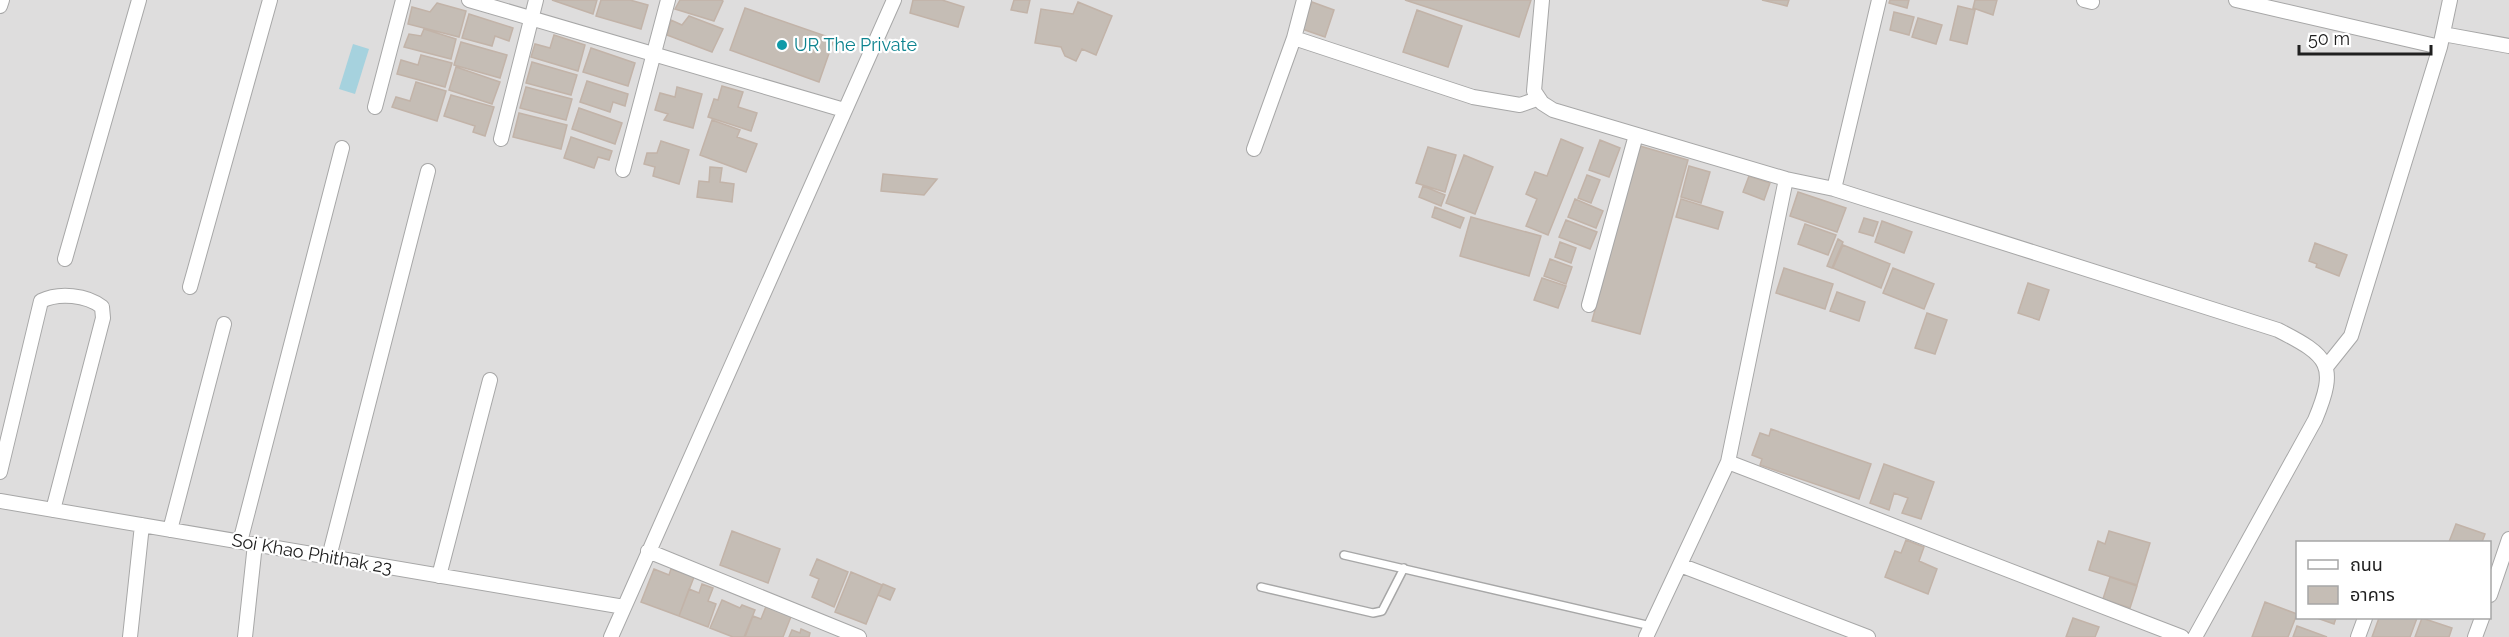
<svg xmlns="http://www.w3.org/2000/svg" width="2509" height="637" font-family="Raleway,'Noto Sans Thai',sans-serif">
<style>
.residential{fill:#dedddd;fill-rule:evenodd}
.water{fill:#a6d2de}
.building{fill:#c5bdb5;stroke:#c2b3a8;stroke-width:1.5}
.lines{fill:none;stroke-linecap:round;stroke-linejoin:round}
.service-casing{stroke:#a7a7a7;stroke-width:10}
.minor-casing{stroke:#a7a7a7;stroke-width:16}
.service{stroke:#fff;stroke-width:7}
.minor{stroke:#fff;stroke-width:14}
.culture-dot{fill:#0f9aa8;stroke:#fff;stroke-width:2}
.labels{text-anchor:middle;stroke-width:4.5;stroke-linejoin:round;paint-order:stroke}
.culture-label{font-size:18px;fill:#0d838f;stroke:#fff;text-anchor:start}
.street-label{font-size:18px;fill:#202020;stroke:#fff}
</style>
<rect width="100%" height="100%" fill="#f0ede6"/>
<path class="residential" d="M 0,0 L 2509,0 L 2509,637 L 0,637 ZM 2298,542 L 2490,542 L 2490,618 L 2298,618 Z"/>
<path class="water" d="M 353,44 L 369,49 L 355,94 L 339,89 Z"/>
<path class="building" d="M 552,0 L 597,0 L 593,14 Z
M 601,0 L 630,0 L 648,5 L 641,29 L 596,16 Z
M 680,0 L 721,0 L 723,1 L 714,21 L 675,9 Z
M 913,0 L 942,0 L 964,7 L 958,27 L 910,13 Z
M 1014,0 L 1030,0 L 1027,13 L 1011,10 Z
M 1405,0 L 1531,0 L 1519,37 Z
M 1762,0 L 1789,0 L 1787,6 Z
M 1890,0 L 1909,0 L 1907,8 L 1889,3 Z
M 1975,0 L 1997,0 L 1993,15 L 1973,8 Z
M 1078,2 L 1112,16 L 1096,55 L 1082,49 L 1076,61 L 1065,56 L 1061,47 L 1035,43 L 1041,9 L 1073,14 Z
M 1312,2 L 1334,10 L 1325,37 L 1302,29 Z
M 437,3 L 466,11 L 459,37 L 408,24 L 412,7 L 430,12 Z
M 1958,6 L 1975,10 L 1967,44 L 1950,40 Z
M 745,8 L 834,39 L 819,82 L 730,50 Z
M 1417,10 L 1462,26 L 1448,67 L 1403,52 Z
M 1894,12 L 1914,17 L 1909,35 L 1890,30 Z
M 469,14 L 513,28 L 509,41 L 495,36 L 492,46 L 462,38 Z
M 689,16 L 723,29 L 712,52 L 667,35 L 671,20 L 682,25 Z
M 1918,18 L 1942,25 L 1936,44 L 1912,37 Z
M 424,29 L 456,39 L 451,59 L 404,47 L 409,34 L 421,36 Z
M 554,35 L 585,45 L 578,71 L 531,57 L 535,44 L 550,48 Z
M 461,42 L 507,55 L 500,78 L 454,65 Z
M 591,48 L 635,63 L 628,86 L 583,72 Z
M 421,55 L 452,63 L 445,87 L 397,74 L 401,60 L 418,65 Z
M 532,62 L 577,75 L 571,95 L 526,83 Z
M 456,67 L 500,82 L 492,104 L 449,90 Z
M 587,81 L 628,94 L 625,106 L 613,102 L 610,112 L 580,102 Z
M 416,82 L 446,91 L 437,121 L 392,107 L 396,97 L 410,101 Z
M 722,86 L 743,92 L 738,107 L 757,113 L 751,131 L 708,117 L 714,99 L 718,100 Z
M 526,87 L 572,99 L 566,120 L 520,108 Z
M 677,87 L 702,94 L 693,128 L 664,120 L 668,114 L 655,110 L 660,93 L 675,97 Z
M 451,95 L 494,107 L 485,136 L 473,132 L 475,126 L 444,116 Z
M 579,108 L 622,123 L 615,144 L 572,129 Z
M 519,113 L 567,125 L 561,149 L 513,137 Z
M 712,120 L 740,130 L 737,137 L 757,144 L 746,172 L 700,155 Z
M 571,137 L 612,151 L 609,160 L 598,157 L 594,168 L 564,158 Z
M 1561,139 L 1583,148 L 1548,235 L 1526,226 L 1537,199 L 1526,194 L 1535,172 L 1547,176 Z
M 1600,140 L 1620,148 L 1609,177 L 1589,170 Z
M 661,141 L 689,150 L 679,184 L 653,176 L 655,167 L 644,164 L 647,153 L 657,153 Z
M 1640,146 L 1688,160 L 1640,334 L 1592,321 Z
M 1428,147 L 1456,155 L 1445,192 L 1416,183 Z
M 1464,155 L 1493,167 L 1475,214 L 1446,203 Z
M 1689,166 L 1710,172 L 1701,203 L 1681,197 Z
M 710,167 L 722,168 L 720,182 L 734,184 L 732,202 L 697,197 L 699,181 L 709,182 Z
M 883,174 L 937,179 L 924,195 L 881,191 Z
M 1587,175 L 1600,180 L 1591,203 L 1578,198 Z
M 1749,176 L 1770,183 L 1764,200 L 1743,192 Z
M 1423,186 L 1445,195 L 1441,206 L 1419,197 Z
M 1798,192 L 1846,208 L 1837,232 L 1790,216 Z
M 1575,199 L 1603,211 L 1596,228 L 1568,217 Z
M 1681,199 L 1723,212 L 1718,229 L 1676,217 Z
M 1435,207 L 1464,218 L 1460,228 L 1432,217 Z
M 1471,217 L 1541,236 L 1529,276 L 1460,256 Z
M 1864,218 L 1878,222 L 1873,236 L 1859,232 Z
M 1566,220 L 1597,232 L 1590,249 L 1559,237 Z
M 1882,221 L 1912,232 L 1904,253 L 1875,242 Z
M 1805,224 L 1836,235 L 1828,255 L 1798,244 Z
M 1838,239 L 1843,242 L 1832,268 L 1827,266 Z
M 1560,242 L 1576,248 L 1571,263 L 1555,257 Z
M 2315,243 L 2347,255 L 2339,276 L 2316,267 L 2317,264 L 2309,261 Z
M 1843,245 L 1890,264 L 1881,288 L 1833,268 Z
M 1550,259 L 1572,267 L 1566,284 L 1544,276 Z
M 1784,268 L 1833,284 L 1825,309 L 1776,293 Z
M 1893,268 L 1934,284 L 1924,309 L 1883,293 Z
M 1542,278 L 1566,286 L 1558,308 L 1534,300 Z
M 2028,283 L 2049,290 L 2039,320 L 2018,313 Z
M 1837,292 L 1865,302 L 1859,321 L 1830,311 Z
M 1927,313 L 1947,320 L 1935,354 L 1915,348 Z
M 1771,429 L 1871,464 L 1859,499 L 1760,465 L 1762,459 L 1752,455 L 1760,433 L 1769,436 Z
M 1884,464 L 1934,482 L 1921,519 L 1902,513 L 1908,498 L 1894,493 L 1889,510 L 1870,503 Z
M 2456,524 L 2485,534 L 2482,542 L 2449,542 Z
M 732,531 L 780,549 L 768,583 L 720,565 Z
M 2109,531 L 2150,543 L 2137,585 L 2089,570 L 2098,541 L 2105,544 Z
M 1906,540 L 1924,547 L 1919,561 L 1937,569 L 1928,594 L 1885,577 L 1895,551 L 1901,553 Z
M 817,559 L 848,572 L 834,607 L 812,597 L 819,579 L 810,575 Z
M 654,569 L 669,575 L 671,569 L 694,577 L 679,616 L 641,602 Z
M 851,572 L 882,585 L 866,624 L 835,612 Z
M 2110,577 L 2137,586 L 2130,608 L 2103,599 Z
M 702,584 L 713,588 L 708,601 L 716,604 L 708,627 L 679,616 L 689,589 L 699,593 Z
M 883,584 L 895,589 L 890,600 L 878,595 Z
M 722,600 L 740,608 L 742,605 L 755,610 L 744,637 L 733,637 L 710,628 Z
M 2265,602 L 2297,614 L 2288,637 L 2252,637 Z
M 767,604 L 792,614 L 783,637 L 745,637 L 753,616 L 761,619 Z
M 2073,618 L 2099,627 L 2095,637 L 2066,637 Z
M 2317,618 L 2336,618 L 2334,624 Z
M 2379,618 L 2417,618 L 2410,637 L 2372,637 Z
M 2422,618 L 2452,628 L 2449,637 L 2415,637 Z
M 2297,626 L 2327,637 L 2293,637 Z
M 801,629 L 810,633 L 809,637 L 789,637 L 792,630 L 800,633 Z"/>
<g class="lines">
<defs>
<path id="service" d="M 1344,555 L 1651,626
M 1261,587 L 1373,613 L 1382,611 L 1404,568"/>
<path id="minor" d="M 469,0 L 844,110
M 1542,0 L 1534,91 L 1542,103 L 1553,110 L 1786,179 L 1834,189 L 2278,330 C 2329,356 2338,365 2315,420 L 2195,637
M 2084,0 L 2092,2
M 2236,0 L 2440,47
M 0,6 L 2,0
M 2443,34 L 2509,46
M 1294,38 L 1473,97 L 1520,105 L 1537,99
M 375,107 L 403,0
M 501,139 L 536,0
M 1254,149 L 1294,38 L 1304,0
M 623,170 L 668,0
M 1834,189 L 1879,0
M 65,259 L 139,0
M 190,287 L 270,0
M 1589,305 L 1636,135
M 2327,366 L 2351,336 L 2440,47 L 2450,0
M 1728,462 L 2182,637
M 0,472 L 41,301 C 59,292 87,295 102,307 L 103,318 L 53,510
M 0,501 L 624,607
M 170,530 L 224,324
M 240,542 L 342,148
M 648,551 L 859,637
M 329,557 L 428,171
M 1680,565 L 1868,637
M 439,576 L 490,380
M 2490,595 L 2509,539
M 130,637 L 142,525
M 245,637 L 255,544
M 611,637 L 894,0
M 1646,637 L 1728,462 L 1786,179
M 2358,637 L 2365,618
M 2475,637 L 2482,618"/>
</defs>
<use href="#service" class="service-casing"/>
<use href="#minor" class="minor-casing"/>
<use href="#service" class="service"/>
<use href="#minor" class="minor"/>
</g>
<circle class="culture-dot" cx="782" cy="45" r="6"/>
<g class="labels">
<g class="culture-label">
<text x="794" y="51">UR The Private</text>
</g>
<g class="street-label">
<text transform="translate(312 554) rotate(10)" y="6">Soi Khao Phithak 23</text>
</g>
</g>
<rect x="2296" y="541" width="195" height="78" fill="#ffffff" stroke="#a6a6a6" stroke-width="1.5"/>
<rect x="2308" y="560" width="30" height="9" fill="#ffffff" stroke="#a6a6a6" stroke-width="1.5"/>
<text x="2350" y="571" font-size="18" fill="#202020">ถนน</text>
<rect x="2308" y="586" width="30" height="18" fill="#c5bdb5" stroke="#a6a6a6" stroke-width="1.5"/>
<text x="2350" y="601" font-size="18" fill="#202020">อาคาร</text>
<path d="M2299 45v9h132v-9" fill="none" stroke="#202020" stroke-width="3"/>
<text x="2308" y="45" font-size="18" fill="#202020" stroke="#ffffff" stroke-width="4.5" paint-order="stroke">50 m</text>
</svg>
